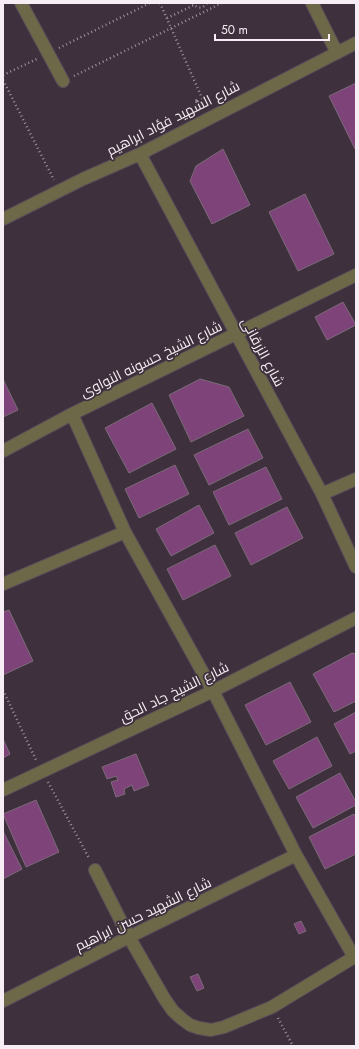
<svg xmlns="http://www.w3.org/2000/svg" width="359" height="1049" font-family="Jost,Cairo,sans-serif">
<style>
.building{fill:#7e4378;stroke:#7b6b79}
.lines{fill:none;stroke-linecap:round;stroke-linejoin:round}
.minor-casing{stroke:#5b4e5a;stroke-width:14}
.path{stroke:#a0959f;stroke-width:2.5;stroke-dasharray:1 3;stroke-linecap:butt}
.minor{stroke:#6d6847;stroke-width:12}
.labels{text-anchor:middle;stroke-width:3.5;stroke-linejoin:round;paint-order:stroke}
.street-label{font-size:14px;fill:#f6edf5;stroke:#3e303c}
</style>
<rect width="100%" height="100%" fill="#3e303c"/>
<path class="building" d="M 356,83 L 356,148 L 355,149 L 329,96 Z
M 223,149 L 250,205 L 212,224 L 190,181 L 196,166 Z
M 305,194 L 334,254 L 298,271 L 269,212 Z
M 343,302 L 356,325 L 327,340 L 315,317 Z
M 3,379 L 18,410 L 3,417 Z
M 200,379 L 229,387 L 244,416 L 191,442 L 169,395 Z
M 152,403 L 176,449 L 129,473 L 105,428 Z
M 248,429 L 263,458 L 209,485 L 194,455 Z
M 175,465 L 189,494 L 139,518 L 125,489 Z
M 266,467 L 282,499 L 229,525 L 213,492 Z
M 199,505 L 214,533 L 171,556 L 156,529 Z
M 287,507 L 303,538 L 251,565 L 235,533 Z
M 215,545 L 231,576 L 183,600 L 167,569 Z
M 9,610 L 33,661 L 3,675 L 3,612 Z
M 352,653 L 356,654 L 356,701 L 334,712 L 313,674 Z
M 290,682 L 311,722 L 266,745 L 245,705 Z
M 356,712 L 356,751 L 350,754 L 334,724 Z
M 317,737 L 332,766 L 289,789 L 273,761 Z
M 3,739 L 10,754 L 3,758 Z
M 136,754 L 149,785 L 134,791 L 132,785 L 124,789 L 125,794 L 116,797 L 111,782 L 118,780 L 116,776 L 107,779 L 102,767 Z
M 340,773 L 356,802 L 356,805 L 313,828 L 296,797 Z
M 36,800 L 59,852 L 26,867 L 3,814 Z
M 354,814 L 356,818 L 356,854 L 325,869 L 309,837 Z
M 3,831 L 22,869 L 3,879 Z
M 301,921 L 306,931 L 299,934 L 294,924 Z
M 198,974 L 204,988 L 197,991 L 190,977 Z"/>
<g class="lines">
<defs>
<path id="minor" d="M 21,3 L 63,81
M 312,3 L 337,53
M 140,154 L 322,494 L 356,567
M 3,219 L 83,179 L 140,154 L 356,43
M 72,414 L 125,532 L 213,691 L 296,855 L 354,957
M 3,451 L 72,414 L 356,275
M 322,494 L 356,479
M 3,584 L 125,532
M 3,790 L 213,691 L 356,618
M 95,870 L 129,937 L 164,998 L 173,1011 L 182,1019 L 190,1025 L 199,1028 L 211,1030 L 224,1027 L 272,1007 L 356,956
M 3,1001 L 129,937 L 296,855"/>
</defs>
<use href="#minor" class="minor-casing"/>
<path class="path" d="M 160,3 L 206,107
M 193,3 C 197,9 203,9 207,3
M 167,18 L 194,5
M 59,48 L 150,3
M 3,75 L 37,59
M 74,76 L 222,3
M 3,80 L 54,180
M 3,690 L 36,760
M 48,782 L 89,858
M 278,1018 L 293,1046"/>
<use href="#minor" class="minor"/>
</g>
<g class="labels">
<g class="street-label">
<text transform="translate(173 118) rotate(-27)" y="5">شارع الشهيد فؤاد ابراهيم</text>
<text transform="translate(263 352) rotate(62)" y="5">شارع الزرقانى</text>
<text transform="translate(151 359) rotate(-26)" y="5">شارع الشيخ حسونه النواوى</text>
<text transform="translate(174 692) rotate(-26)" y="5">شارع الشيخ جاد الحق</text>
<text transform="translate(143 914) rotate(-26)" y="5">شارع الشهيد حسن ابراهيم</text>
</g>
</g>
<rect width="359" height="1049" fill="none" stroke="#f6edf5" stroke-width="8"/>
<path d="M215 34v6h114v-6" fill="none" stroke="#f6edf5" stroke-width="2"/>
<text x="221" y="34" font-size="12" fill="#f6edf5" stroke="#3e303c" stroke-width="3" paint-order="stroke">50 m</text>
</svg>
